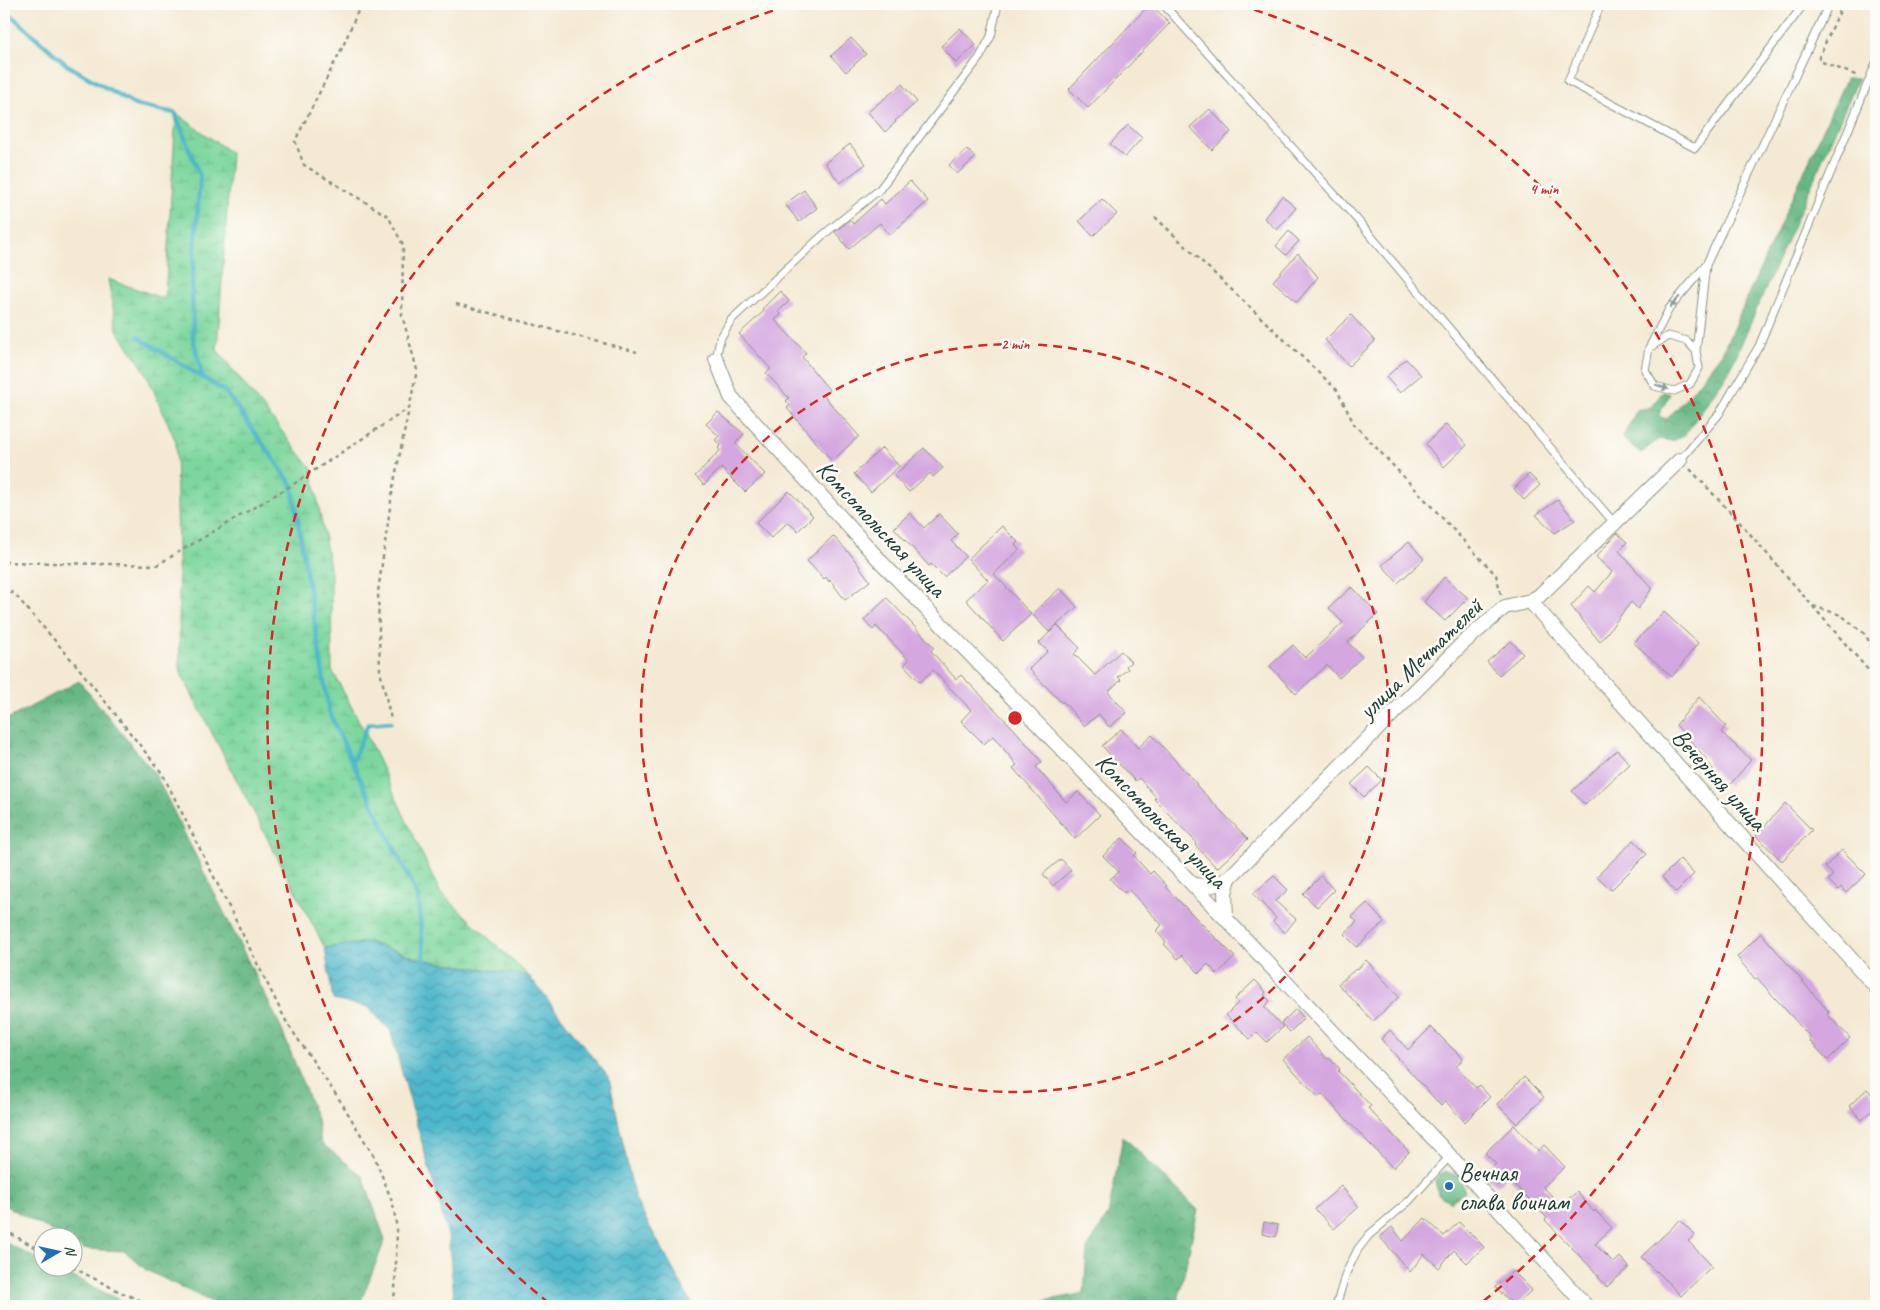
<svg xmlns="http://www.w3.org/2000/svg" width="1880" height="1310" font-family="Caveat,sans-serif">
<style>
.forest{fill:url(#forest-crowns);stroke:#427a5c}
.wetland{fill:url(#wetland-marsh);stroke:#4e8a68}
.water{fill:url(#water-waves);stroke:#367a80}
.lines{fill:none;stroke-linecap:round;stroke-linejoin:round}
.stream{stroke:#4eb7cb;stroke-width:4.5}
.building{fill:#d4a7e0}
.lane-casing{stroke:#8a9484;stroke-width:9}
.street-casing{stroke:#8a9484;stroke-width:16}
.path{stroke:#8a9484;stroke-width:2.5;stroke-dasharray:4 4;stroke-linecap:butt}
.lane{stroke:#fff;stroke-width:7}
.street{stroke:#fff;stroke-width:14}
.oneway{fill:#8f9e9a}
.ring{fill:none;stroke:#d62828;stroke-width:2.5;stroke-dasharray:9 6}
.poi-dot{fill:#1f6fb2;stroke:#fdfcf7;stroke-width:2}
.labels{text-anchor:middle;stroke-width:5;stroke-linejoin:round;paint-order:stroke}
.street-label{font-size:25px;fill:#1f3d34;stroke:#fdfcf7}
.poi-label{font-size:25px;fill:#1f3d34;stroke:#fdfcf7;text-anchor:start}
.centre{fill:#d62828;stroke:#fdfcf7;stroke-width:2.5}
.ring-label{font-size:15px;text-anchor:middle;font-weight:bold;fill:#d62828;stroke:#fdfcf7;stroke-width:5;stroke-linejoin:round;paint-order:stroke}
</style>
<defs>
<pattern id="forest-crowns" width="20" height="18" patternUnits="userSpaceOnUse" patternTransform="scale(1.25)"><rect width="20" height="18" fill="#66b884"/><path d="M2 6a3 3 0 1 1 6 0M12 15a3 3 0 1 1 6 0" fill="none" stroke="#53976d"/></pattern>
<pattern id="wetland-marsh" width="20" height="14" patternUnits="userSpaceOnUse" patternTransform="scale(1.25)"><rect width="20" height="14" fill="#7dd79d"/><path d="M1 5h8M5 5V1M11 12h8M15 12V8" fill="none" stroke="#6cb988"/></pattern>
<pattern id="water-waves" width="16" height="10" patternUnits="userSpaceOnUse" patternTransform="scale(1.25)"><rect width="16" height="10" fill="#4eb7cb"/><path d="M0 5q4-4 8 0t8 0" fill="none" stroke="#4096a6"/></pattern>
</defs>
<rect width="100%" height="100%" fill="#fdfcf7"/>
<filter id="ink" filterUnits="userSpaceOnUse"><feTurbulence type="fractalNoise" baseFrequency=".02" numOctaves="2"/><feDisplacementMap in="SourceGraphic" scale="10" xChannelSelector="R" yChannelSelector="G"/><feConvolveMatrix kernelMatrix="1 2 1 2 8 2 1 2 1" color-interpolation-filters="sRGB"/></filter>
<filter id="wash" filterUnits="userSpaceOnUse"><feTurbulence type="fractalNoise" baseFrequency=".0096" numOctaves="4" result="noise"/><feDisplacementMap in="SourceGraphic" scale="20" xChannelSelector="R" yChannelSelector="G"/><feGaussianBlur stdDeviation="1.12" result="paint"/><feColorMatrix in="noise" values="0 0 0 0 0 0 0 0 0 0 0 0 0 0 0 0 0 1.4 0 .05"/><feComposite in="paint" operator="in"/></filter>
<g filter="url(#wash)">
<rect width="100%" height="100%" fill="#f4ead4"/>
<path class="forest" d="M 1846,79 L 1858,79 L 1729,372 L 1684,436 L 1672,441 L 1659,439 L 1641,453 L 1622,438 L 1637,410 L 1651,407 L 1663,392 L 1670,394 L 1658,416 L 1667,419 L 1690,394 L 1722,353 Z
M 79,681 L 155,774 L 279,1023 L 317,1119 L 321,1143 L 363,1176 L 385,1240 L 359,1306 L 220,1306 L 146,1270 L 125,1251 L 83,1249 L 73,1243 L 72,1238 L 63,1237 L 4,1205 L 4,721 Z
M 1123,1136 L 1198,1210 L 1177,1306 L 1020,1306 L 1084,1293 L 1087,1249 L 1108,1215 Z
M 1445,1171 L 1460,1177 L 1465,1192 L 1450,1202 L 1438,1194 L 1435,1180 Z
M 4,1242 L 42,1261 L 42,1268 L 55,1268 L 132,1306 L 4,1306 Z"/>
<path class="wetland" d="M 176,113 L 231,153 L 217,350 L 312,469 L 331,573 L 332,670 L 366,734 L 440,892 L 529,976 L 424,960 L 367,942 L 325,948 L 180,672 L 176,442 L 145,371 L 117,330 L 108,279 L 165,299 Z"/>
<path class="water" d="M 367,942 L 424,960 L 529,976 L 609,1078 L 635,1199 L 689,1299 L 697,1306 L 455,1306 L 448,1235 L 390,1030 L 368,1007 L 333,1000 L 325,948 Z"/>
<g class="lines">
<path class="stream" d="M 4,9 L 67,65 L 135,105 L 175,113 L 200,176 L 192,288 L 193,338 L 203,378
M 138,337 L 226,392 L 292,485 L 329,711 L 352,762 L 418,897 L 424,960
M 352,762 L 368,724 L 391,722"/>
</g>
<g id="blocks">
<path class="building" d="M 1150,4 L 1170,23 L 1088,108 L 1069,89 Z
M 960,28 L 976,45 L 956,63 L 941,46 Z
M 851,38 L 866,54 L 846,72 L 831,56 Z
M 902,84 L 917,102 L 895,121 L 896,122 L 885,132 L 868,112 Z
M 1210,109 L 1231,132 L 1212,150 L 1190,127 Z
M 1128,125 L 1142,138 L 1125,157 L 1110,144 Z
M 850,144 L 866,164 L 840,183 L 825,163 Z
M 967,149 L 975,158 L 957,174 L 949,165 Z
M 910,181 L 928,201 L 890,235 L 880,223 L 849,249 L 835,232 L 850,220 L 853,224 L 881,199 L 885,204 Z
M 804,190 L 817,208 L 799,222 L 785,204 Z
M 1282,196 L 1296,208 L 1277,230 L 1264,218 Z
M 1102,199 L 1117,214 L 1093,236 L 1079,221 Z
M 1289,231 L 1299,241 L 1286,255 L 1276,246 Z
M 1298,253 L 1318,277 L 1297,302 L 1273,281 Z
M 780,291 L 789,301 L 778,312 L 781,315 L 775,320 L 806,353 L 802,357 L 830,391 L 824,396 L 859,436 L 832,461 L 787,408 L 790,405 L 786,401 L 789,398 L 766,373 L 771,369 L 739,334 L 764,311 L 762,309 Z
M 1351,315 L 1375,341 L 1349,366 L 1325,340 Z
M 1406,359 L 1421,375 L 1400,393 L 1386,377 Z
M 718,412 L 744,434 L 735,443 L 765,474 L 745,492 L 721,468 L 704,485 L 695,476 L 720,451 L 718,448 L 721,445 L 715,440 L 719,436 L 706,424 Z
M 1446,424 L 1467,445 L 1444,467 L 1426,444 Z
M 882,448 L 899,466 L 871,492 L 854,474 Z
M 924,448 L 943,468 L 933,477 L 930,473 L 909,492 L 894,476 Z
M 1529,474 L 1540,485 L 1524,500 L 1514,489 Z
M 789,491 L 813,516 L 798,531 L 788,522 L 771,538 L 756,523 Z
M 1558,500 L 1575,520 L 1555,533 L 1536,515 Z
M 910,513 L 924,528 L 939,514 L 958,534 L 951,541 L 966,556 L 944,577 L 931,564 L 929,566 L 894,528 Z
M 1002,526 L 1018,542 L 1015,545 L 1019,550 L 994,574 L 1031,614 L 1003,641 L 966,600 L 988,580 L 968,559 Z
M 1617,533 L 1627,542 L 1619,551 L 1652,588 L 1638,609 L 1631,602 L 1600,642 L 1571,606 L 1589,586 L 1595,592 L 1612,572 L 1596,557 Z
M 833,536 L 852,556 L 870,581 L 845,600 L 830,580 L 829,582 L 826,577 L 824,579 L 807,561 Z
M 1409,542 L 1424,559 L 1398,583 L 1382,565 Z
M 1444,577 L 1468,598 L 1445,621 L 1424,602 Z
M 1352,587 L 1378,614 L 1348,642 L 1362,657 L 1339,678 L 1327,665 L 1296,694 L 1270,666 L 1293,645 L 1305,658 L 1343,623 L 1329,608 Z
M 1060,588 L 1077,607 L 1049,632 L 1032,614 Z
M 887,598 L 934,647 L 931,651 L 956,679 L 961,675 L 1014,729 L 1042,762 L 1036,767 L 1066,802 L 1078,792 L 1100,815 L 1075,839 L 1013,768 L 1017,765 L 993,736 L 984,744 L 961,721 L 971,710 L 933,670 L 920,682 L 904,665 L 909,660 L 876,626 L 873,630 L 864,620 Z
M 1664,612 L 1698,643 L 1672,677 L 1634,643 Z
M 1057,625 L 1080,648 L 1074,654 L 1095,675 L 1121,651 L 1131,662 L 1126,666 L 1128,669 L 1118,677 L 1121,680 L 1108,692 L 1127,713 L 1109,727 L 1099,714 L 1084,726 L 1063,701 L 1062,703 L 1029,669 L 1048,651 L 1039,643 Z
M 1511,641 L 1523,654 L 1499,675 L 1487,662 Z
M 1699,697 L 1726,726 L 1721,732 L 1751,760 L 1728,787 L 1707,762 L 1708,761 L 1676,725 Z
M 1121,729 L 1138,748 L 1152,735 L 1197,784 L 1196,785 L 1248,839 L 1217,868 L 1195,845 L 1197,843 L 1154,799 L 1156,797 L 1139,778 L 1135,781 L 1102,746 Z
M 1617,750 L 1630,764 L 1585,805 L 1572,791 Z
M 1369,767 L 1382,780 L 1364,797 L 1351,784 Z
M 1785,803 L 1812,830 L 1782,861 L 1756,836 Z
M 1122,838 L 1137,853 L 1134,856 L 1150,874 L 1153,871 L 1167,886 L 1165,887 L 1235,957 L 1217,974 L 1208,964 L 1199,973 L 1182,955 L 1178,959 L 1164,944 L 1166,942 L 1156,931 L 1162,925 L 1128,889 L 1124,893 L 1110,879 L 1119,872 L 1103,856 Z
M 1634,840 L 1647,854 L 1611,890 L 1597,876 Z
M 1842,850 L 1866,874 L 1846,893 L 1841,887 L 1838,890 L 1828,880 L 1833,875 L 1825,867 Z
M 1061,859 L 1071,870 L 1053,886 L 1043,874 Z
M 1680,859 L 1694,874 L 1676,892 L 1662,877 Z
M 1274,876 L 1288,890 L 1275,901 L 1296,919 L 1285,933 L 1273,922 L 1276,918 L 1253,894 Z
M 1321,876 L 1334,890 L 1317,907 L 1303,894 Z
M 1367,903 L 1384,922 L 1357,947 L 1344,934 L 1357,922 L 1352,917 Z
M 1761,933 L 1829,1012 L 1827,1014 L 1850,1038 L 1828,1060 L 1809,1040 L 1811,1038 L 1757,978 L 1755,979 L 1737,957 Z
M 1366,960 L 1399,997 L 1373,1021 L 1338,984 L 1356,969 L 1357,970 Z
M 1255,980 L 1266,992 L 1264,995 L 1270,1001 L 1264,1007 L 1283,1027 L 1267,1042 L 1257,1032 L 1250,1039 L 1226,1015 L 1238,1003 L 1235,999 Z
M 1296,1009 L 1304,1018 L 1290,1032 L 1281,1023 Z
M 1431,1027 L 1463,1059 L 1456,1067 L 1476,1088 L 1479,1085 L 1490,1097 L 1465,1122 L 1446,1102 L 1441,1106 L 1381,1039 L 1390,1030 L 1408,1050 Z
M 1307,1037 L 1327,1059 L 1329,1058 L 1340,1069 L 1338,1071 L 1371,1106 L 1368,1108 L 1409,1152 L 1393,1168 L 1322,1094 L 1318,1097 L 1283,1059 Z
M 1524,1077 L 1544,1097 L 1517,1124 L 1497,1104 Z
M 1867,1089 L 1876,1099 L 1876,1107 L 1862,1120 L 1849,1106 Z
M 1514,1125 L 1538,1151 L 1544,1145 L 1565,1167 L 1543,1187 L 1561,1205 L 1577,1192 L 1594,1212 L 1595,1210 L 1612,1228 L 1595,1244 L 1614,1263 L 1620,1257 L 1629,1267 L 1607,1287 L 1598,1277 L 1599,1276 L 1545,1220 L 1547,1218 L 1507,1176 L 1497,1186 L 1485,1174 L 1496,1164 L 1485,1153 Z
M 1341,1186 L 1359,1207 L 1334,1229 L 1315,1209 Z
M 1425,1218 L 1444,1236 L 1459,1222 L 1484,1247 L 1467,1263 L 1454,1250 L 1439,1268 L 1424,1254 L 1410,1272 L 1380,1237 L 1392,1227 L 1403,1241 Z
M 1680,1220 L 1695,1235 L 1688,1241 L 1712,1266 L 1681,1296 L 1657,1271 L 1656,1272 L 1641,1257 Z
M 1264,1222 L 1278,1225 L 1276,1237 L 1262,1234 Z
M 1513,1271 L 1532,1290 L 1515,1306 L 1495,1287 Z"/>
</g>
</g>
<g filter="url(#ink)">
<use href="#blocks" fill-opacity="0" stroke="#8a9484" stroke-width="1"/>
<g class="lines">
<defs>
<path id="lane" d="M 1163,4 L 1354,216 L 1615,524
M 1601,4 L 1568,81 L 1695,148 L 1804,4
M 1706,265 L 1696,351 L 1699,368 L 1690,384 L 1674,391 L 1655,386 L 1645,370 L 1649,348 L 1669,309 L 1706,265 L 1829,4
M 1649,348 L 1668,336 L 1687,341 L 1696,351
M 716,359 L 720,339 L 731,320 L 823,235 L 879,190 L 980,57 L 991,36 L 998,4
M 1680,460 L 1719,414 L 1759,346 L 1876,63
M 1336,1306 L 1346,1273 L 1358,1249 L 1369,1235 L 1409,1201 L 1450,1156"/>
<path id="street" d="M 716,359 L 731,397 L 883,564 L 1226,919 L 1450,1156 L 1586,1306
M 1530,601 L 1876,987
M 1193,885 C 1208,887 1216,886 1229,878 L 1462,644 L 1505,607 L 1530,601 L 1539,596 L 1680,460
M 1226,919 L 1225,893 L 1229,878"/>
</defs>
<use href="#lane" class="lane-casing"/>
<use href="#street" class="street-casing"/>
<path class="path" d="M 361,4 L 343,46 L 295,141 L 304,165 L 388,216 L 403,245 L 402,315 L 417,370 L 393,487 L 378,592 L 380,671 L 391,719
M 1843,4 L 1819,57 L 1822,62 L 1858,76
M 1155,217 L 1337,390 L 1354,424 L 1496,575 L 1501,594
M 456,304 L 637,352
M 1690,469 L 1743,526 L 1876,679
M 4,562 L 157,565 L 292,485 L 409,408
M 4,586 L 17,597 L 77,666 L 162,773 L 287,1023 L 341,1102 L 375,1158 L 393,1204 L 397,1230 L 395,1291 L 393,1306
M 1813,606 L 1841,615 L 1865,634 L 1876,654
M 4,1230 L 42,1251
M 72,1267 L 120,1292 L 154,1306"/>
<use href="#lane" class="lane"/>
<use href="#street" class="street"/>
</g>
<defs><path id="oneway-solid" d="M-6-.8H1V-3.2L6.5 0L1 3.2V.8H-6Z" transform="scale(1.25)"/></defs>
<g class="oneway">
<use href="#oneway-solid" transform="translate(1675 302) rotate(130)"/>
<use href="#oneway-solid" transform="translate(1662 387) rotate(19)"/>
</g>
</g>
<g class="ring">
<circle cx="1015" cy="718" r="374"/>
<path d="M549 1303A748 748 0 0 1 790 5M1240 5A748 748 0 0 1 1481 1303"/>
</g>
<circle class="poi-dot" cx="1449" cy="1186" r="5"/>
<g class="labels">
<g class="street-label">
<text transform="translate(882 528) rotate(47)" y="9">Комсомольская улица</text>
<text transform="translate(1420 658) rotate(-44)" y="9">улица Мечтателей</text>
<text transform="translate(1720 779) rotate(48)" y="9">Вечерняя улица</text>
<text transform="translate(1162 820) rotate(46)" y="9">Комсомольская улица</text>
</g>
<g class="poi-label">
<text x="1459" y="1181">Вечная<tspan x="1459" dy="29">слава воинам</tspan></text>
</g>
</g>
<circle cx="1015" cy="718" r="8" class="centre"/>
<g class="ring-label">
<text x="1544" y="194">4 min</text>
<text x="1015" y="349">2 min</text>
</g>
<rect width="1880" height="1310" fill="none" stroke="#fdfcf7" stroke-width="20"/>
<g transform="translate(58 1252) rotate(81)"><circle r="24" fill="#fdfcf7" stroke="#a4b0a9"/>
<path d="M0-4L9 19L0 12L-9 19Z" fill="#1f6fb2"/>
<text y="-8" font-size="14" font-weight="bold" text-anchor="middle" fill="#1f3d34">N</text>
</g>
</svg>
